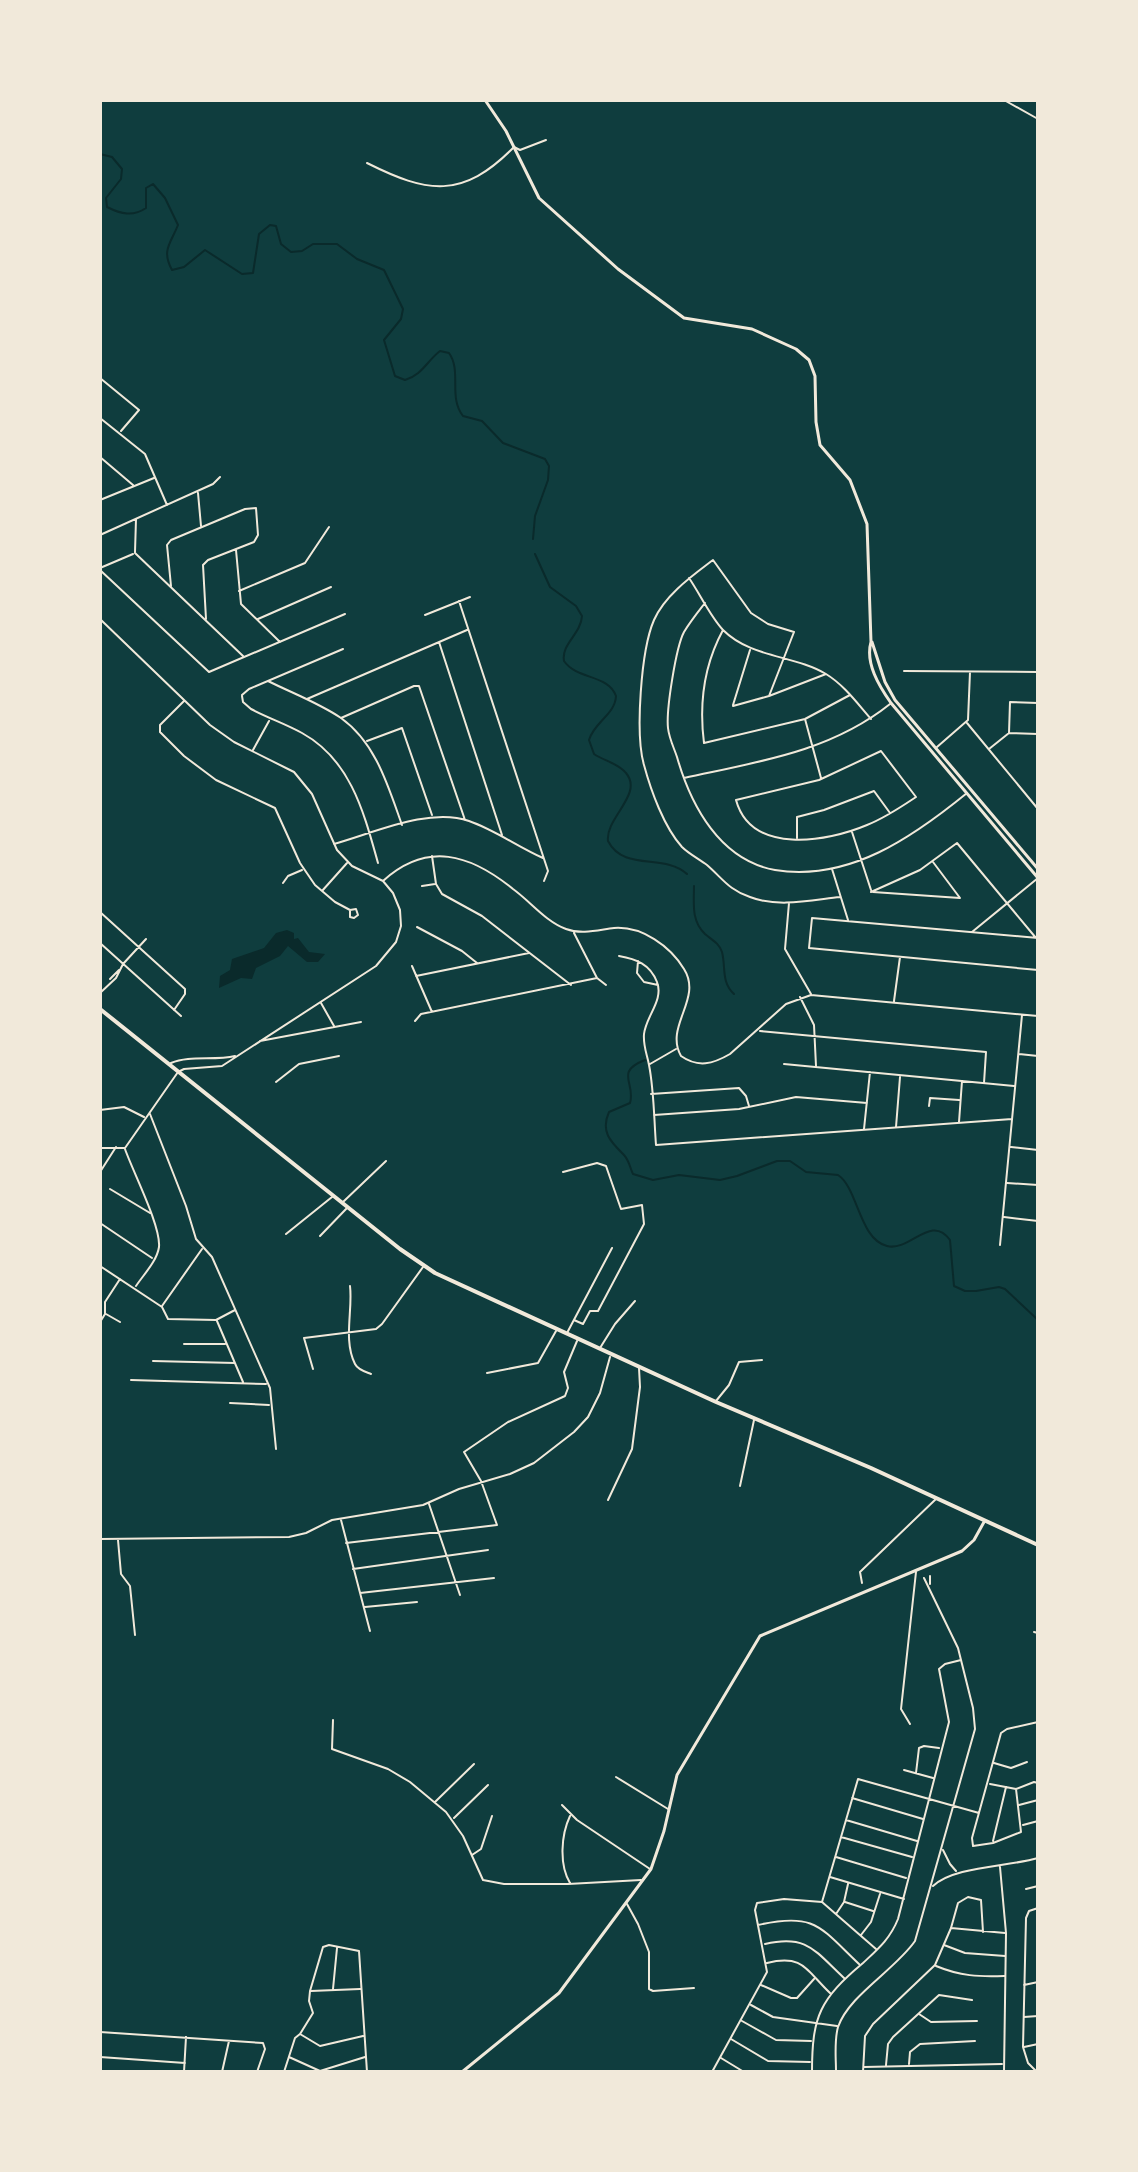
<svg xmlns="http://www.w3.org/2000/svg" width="1138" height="2172" font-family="Roboto,sans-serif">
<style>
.water{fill:#0a2a2b}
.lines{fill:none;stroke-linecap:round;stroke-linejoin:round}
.stream{stroke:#0a2a2b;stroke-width:2}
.minor{stroke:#f1e9da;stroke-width:2}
.tertiary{stroke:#f1e9da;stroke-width:3}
.primary{stroke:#f1e9da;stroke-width:4}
</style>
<rect width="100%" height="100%" fill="#0f3d3e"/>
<path class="water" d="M 287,930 L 294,933 L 294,939 L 298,938 L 309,952 L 325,954 L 318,962 L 307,962 L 288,946 L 280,956 L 256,968 L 252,979 L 241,978 L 219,988 L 220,976 L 230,970 L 232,959 L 264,948 L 276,933 Z"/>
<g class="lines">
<path class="stream" d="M 100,154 L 112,157 L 122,169 L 121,179 L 106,198 L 107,207 C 121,214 133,217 146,208 L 146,188 L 153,184 L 165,198 L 178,225 C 171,243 161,250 172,270 L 184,267 L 205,250 L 242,274 L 253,273 L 259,234 L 270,225 L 276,226 L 281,244 L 291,252 L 302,251 L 313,244 L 337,244 L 357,259 L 384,270 L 403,309 L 401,319 L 384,340 L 395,376 L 405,380 C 422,375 427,361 440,351 L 449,353 C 462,371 448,397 463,416 L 482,421 L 503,443 L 545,459 L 549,466 L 548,480 L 535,516 L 533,539
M 535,554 L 550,587 L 576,606 L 582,616 C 581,634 561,644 564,661 C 577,680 608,674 616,696 C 615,715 594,722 589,740 L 594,754 C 604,761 618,763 626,773 C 644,794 605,818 608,841 C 624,872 664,853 687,874
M 694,886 C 694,903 691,921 705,934 C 712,940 719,943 722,952 C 726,968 721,982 734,994
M 645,1060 C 614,1072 636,1083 630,1103 L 609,1112 C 600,1132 611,1142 624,1155 C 629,1160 630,1168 633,1174 L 653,1180 L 679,1175 L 720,1180 L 737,1176 L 777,1161 L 790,1161 L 806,1172 L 838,1175 C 858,1188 859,1239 887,1246 C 910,1252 931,1213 950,1240 L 954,1286 L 965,1291 L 976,1291 L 999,1287 L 1005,1289 L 1038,1320"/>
<path class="minor" d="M 1004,100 L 1038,119
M 367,163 C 427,193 462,200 514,147 L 520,150 L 546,140
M 100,378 L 139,410 L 121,431
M 100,418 L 145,454 L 167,505
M 100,457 L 133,485
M 198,493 L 201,526
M 100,500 L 154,478
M 100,535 L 213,484 L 220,477
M 236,550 L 241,604 L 280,642
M 135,552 L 136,519
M 135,553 L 243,656
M 100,568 L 133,554
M 100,570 L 209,672 L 345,614
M 689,578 C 700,594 710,616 723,630 C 751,658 794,655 826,674 C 844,685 857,703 871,719
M 171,586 L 167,545 L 171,540 L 245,509 L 256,508 L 258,535 L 254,542 L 208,560 L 203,565 L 206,619
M 239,591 L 305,563 L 329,527
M 459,601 L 548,871 L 544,881
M 705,603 C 698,612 690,622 684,632 C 676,647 666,710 668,728 C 669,738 674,748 677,757 C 691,806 720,860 775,870 C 849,882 913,837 967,793
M 425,615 L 470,597
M 100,619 L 210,725 L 234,742 L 294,772 L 312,794 L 337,850 L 352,866 L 383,881 L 393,893 L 400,910 L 401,926 L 396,942 L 376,966 L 222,1066 L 184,1069 L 178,1072 L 125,1148
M 258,619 L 331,587
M 723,630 C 704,665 699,704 704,743 L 805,719 L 850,695
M 439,642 L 502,835
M 904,671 L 1038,672
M 268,681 C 292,693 319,703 341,718 C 376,743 388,786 402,825
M 242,695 L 249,689 L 343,649
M 242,696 L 243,702 L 251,709 C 268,718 286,724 302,733 C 351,760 364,813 378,863
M 769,696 L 794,632 L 768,624 L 751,613 L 713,560 C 692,576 665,595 654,620 C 641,650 635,734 644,765 C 651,791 664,827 682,847 C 689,854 699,859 707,865 C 723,879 729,890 750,897 C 778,908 812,900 840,897
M 307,699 L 467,630
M 184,701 L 160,725 L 160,732 L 184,756 L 216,780 L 275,808 L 300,863 L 315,885 L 335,902 L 350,910 L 356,909 L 358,915 L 354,918 L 350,917 L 350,910
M 733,705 L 750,650
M 733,706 L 769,696 L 826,674
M 341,718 L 414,686 L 419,686 L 465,820
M 805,719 L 821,778
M 967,723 L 1038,809
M 1009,733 L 1010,702 L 1038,703
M 367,741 L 402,728 L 432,815
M 937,747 L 968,720 L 970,672
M 989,749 L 1009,733 L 1038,734
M 253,750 L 269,721
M 881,751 L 916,797 C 901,807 885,818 867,825 C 827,842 751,855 736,800 L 819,780 Z
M 684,778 C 757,762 830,752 890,704
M 852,832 L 871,890
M 797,838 L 797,817 L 824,810 L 874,791 L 890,813
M 334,844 C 374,833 429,807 469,821 C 495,830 518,847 543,858
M 432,856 L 436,884 L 442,894 L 482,916 L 571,985
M 832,869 L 848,920
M 383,881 C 427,841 470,854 513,889 C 531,902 545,921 566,929 C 582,935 598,930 614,928 C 642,926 670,946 684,969 C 703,999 664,1026 681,1056 C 698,1068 713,1064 730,1054 L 786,1004 L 811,995 L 1038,1016
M 283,883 L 288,876 L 302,870
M 422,886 L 435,884
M 322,891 L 347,863
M 871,892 L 920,870 L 957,843 L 1036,938
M 873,892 L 960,898 L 933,862
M 789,903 L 785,949 L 811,994
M 100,912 L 185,989 L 185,994 L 174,1010
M 417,927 L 462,951 L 477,963
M 972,932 L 1038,878
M 574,933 L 597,978 L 606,985
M 1038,938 L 812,918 L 809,948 L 1038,970
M 100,943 L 181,1016
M 619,956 C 636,959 650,964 657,982 C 664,1000 646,1016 644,1034 C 643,1046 647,1054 649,1065 C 654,1090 654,1119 656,1145 L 1012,1119
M 638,961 L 637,973 L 644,982 L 658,985
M 412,966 L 432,1012
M 416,976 L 529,953
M 110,979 L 119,970
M 100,993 L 116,978 L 123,964 L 146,939
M 800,997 L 814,1025 L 816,1066
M 894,1001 L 900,957
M 321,1003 L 334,1026
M 415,1021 L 421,1014 L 597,978
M 760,1031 L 986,1052 L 984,1083
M 260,1041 L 361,1022
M 1019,1054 L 1038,1056
M 171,1063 C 190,1055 214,1061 235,1056
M 650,1064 L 676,1049
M 784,1064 L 1014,1086
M 276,1082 L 299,1064 L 339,1056
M 651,1094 L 739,1088 L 746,1096 L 749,1106
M 929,1106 L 930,1098 L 959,1100
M 100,1110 L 124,1107 L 144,1117
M 150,1114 L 186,1206 L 196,1239 L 212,1257 L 270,1388 L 276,1449
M 654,1115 L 739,1109 L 796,1097 L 867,1103
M 959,1122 L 962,1081
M 896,1127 L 900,1077
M 864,1129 L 870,1072
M 1011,1147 L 1038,1150
M 100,1148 L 124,1148
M 125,1149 C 133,1172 161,1226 159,1247 C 157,1261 144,1274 136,1286
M 100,1172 L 116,1147
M 563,1172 L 597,1163 L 606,1166 L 621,1209 L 642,1205 L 644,1224 L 598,1311 L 590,1311 L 583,1324 L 574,1320
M 1007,1183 L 1038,1185
M 110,1189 L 150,1213
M 343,1202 L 386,1161
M 1004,1217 L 1038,1221
M 100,1223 L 152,1258
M 286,1234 L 332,1197
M 320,1236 L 347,1208
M 1000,1245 L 1022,1015
M 100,1266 L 162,1307 L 168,1319 L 216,1320 L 235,1310
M 350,1286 C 353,1310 343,1340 355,1364 C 358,1370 366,1372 371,1374
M 162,1306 L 202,1249
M 106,1314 L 120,1322
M 217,1321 L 243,1382
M 100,1322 L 105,1314 L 105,1302 L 120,1279
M 567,1333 L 612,1248
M 184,1344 L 225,1344
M 600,1348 L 615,1324 L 635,1301
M 153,1361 L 235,1363
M 313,1369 L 304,1338 L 376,1329 L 382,1324 L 423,1267
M 487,1373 L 538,1363 L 556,1331
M 131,1380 L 266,1384
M 716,1401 L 729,1385 L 739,1362 L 762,1360
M 230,1403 L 269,1405
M 740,1486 L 754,1420
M 608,1500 L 632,1449 L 640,1387 L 639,1368
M 429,1504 L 460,1595
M 341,1520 L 370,1631
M 100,1539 L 289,1537 L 306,1533 L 332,1520 L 423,1505 L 459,1489 L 510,1474 L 534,1463 L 574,1432 L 588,1417 L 600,1393 L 610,1357
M 118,1540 L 121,1574 L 130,1586 L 135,1635
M 346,1543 L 497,1525 L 481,1481 L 464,1452 L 508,1422 L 565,1396 L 568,1388 L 564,1372 L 577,1341
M 353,1569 L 488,1550
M 930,1576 L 930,1584
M 862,1583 L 860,1572 L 937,1498
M 360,1593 L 494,1578
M 365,1607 L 417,1602
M 1034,1632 L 1038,1633
M 333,1720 L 332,1749 L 388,1769 L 410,1782 L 446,1812 L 463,1836 L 483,1880 L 504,1884 L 568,1884 L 641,1880
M 910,1724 L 901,1709 L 916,1572
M 994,1763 L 1011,1768 L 1027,1762
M 904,1770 L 933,1778
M 916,1773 L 919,1748 L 924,1746 L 939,1748
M 616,1777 L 668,1809
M 990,1784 L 1016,1789 L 1034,1782 L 1038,1783
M 1016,1789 L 1021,1832 L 993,1843 L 973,1846 L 972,1838 L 1001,1733 L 1007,1729 L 1038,1722
M 852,1798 L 923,1819
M 435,1802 L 474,1764
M 562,1805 L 577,1820 L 650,1869
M 1019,1805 L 1038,1800
M 454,1818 L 488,1785
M 846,1820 L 917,1841
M 1023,1825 L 1038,1821
M 841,1837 L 912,1857
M 993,1841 L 1006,1787
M 943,1850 L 950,1864 L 956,1871
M 472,1855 L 481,1849 L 492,1816
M 836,1857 L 906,1878
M 1000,1867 L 1006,1933 L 1004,2072
M 830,1877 L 904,1899
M 570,1883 C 559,1865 561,1835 570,1816
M 933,1886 C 954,1866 1008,1867 1038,1858
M 1026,1889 L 1038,1886
M 822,1902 L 858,1779 L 979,1813
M 845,1902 L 873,1911
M 627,1904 L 638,1924 L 649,1952 L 649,1989 L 653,1991 L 694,1988
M 836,1914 L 844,1902 L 848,1884
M 758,1925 C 815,1912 820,1927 859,1964
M 951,1928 L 1005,1933
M 861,1935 L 871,1922 L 880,1894
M 765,1944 C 807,1934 815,1951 844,1978
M 944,1945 L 965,1953 L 1005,1956
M 767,1963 C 803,1954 806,1970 830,1993
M 936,1966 C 960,1976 979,1977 1004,1976
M 761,1985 L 791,1998 L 797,1998 L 814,1979
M 1024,1985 L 1038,1982
M 333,1989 L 337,1948
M 311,1991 L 360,1989
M 751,2005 L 773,2017 L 837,2026
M 919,2014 L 931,2022 L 977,2021
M 1024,2017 L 1038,2016
M 742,2021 L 776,2040 L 811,2041
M 100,2032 L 263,2043 L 265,2049 L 257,2072
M 300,2034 L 313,2013 L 309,2001 L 310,1991 L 323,1947 L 329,1945 L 359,1951 L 367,2072
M 731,2039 L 768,2061 L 810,2062
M 1024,2047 L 1038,2044
M 100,2057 L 185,2063
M 289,2057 L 320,2071 L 365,2057
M 721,2058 L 744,2072
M 909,2064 L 910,2052 L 920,2044 L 975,2041
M 886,2065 L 888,2044 L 893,2037 L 939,1995 L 972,2000
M 864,2067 L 1002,2064
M 184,2072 L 186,2037
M 222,2072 L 229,2041
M 284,2072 L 295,2038 L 300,2034 L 320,2046 L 363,2036
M 712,2072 L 767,1972 L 755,1910 L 757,1903 L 784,1899 L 822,1902 L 876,1949
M 812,2072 C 812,2016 820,1999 863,1963 C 878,1949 890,1939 898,1919 L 949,1722 L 939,1669 L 945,1664 L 961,1660
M 836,2072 C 836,2057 834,2041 838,2027 C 849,1995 895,1970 915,1941 L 975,1729 L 973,1708 L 958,1648 L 924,1578
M 863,2072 L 865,2036 L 873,2024 L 935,1965 L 951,1928 L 958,1903 L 968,1897 L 981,1900 L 983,1932
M 1037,2072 L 1028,2063 L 1023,2047 L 1026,1918 L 1029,1911 L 1038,1908"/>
<path class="tertiary" d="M 485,100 L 506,131 L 539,198 L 618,269 L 684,318 L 752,329 L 796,349 L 809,360 L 815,376 L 816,422 L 820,445 L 850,480 L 867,524 L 871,642 C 865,663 879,686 891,703 L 1038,878
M 872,642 L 885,682 L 895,700 L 1038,869
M 462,2072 L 559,1993 L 651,1869 L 664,1831 L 677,1775 L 760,1636 L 962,1551 L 974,1540 L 984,1522"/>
<path class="primary" d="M 100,1009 L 400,1249 L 435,1273 L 716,1402 L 871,1468 L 1038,1545"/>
</g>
<rect width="1138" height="2172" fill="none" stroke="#f1e9da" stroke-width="204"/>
</svg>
